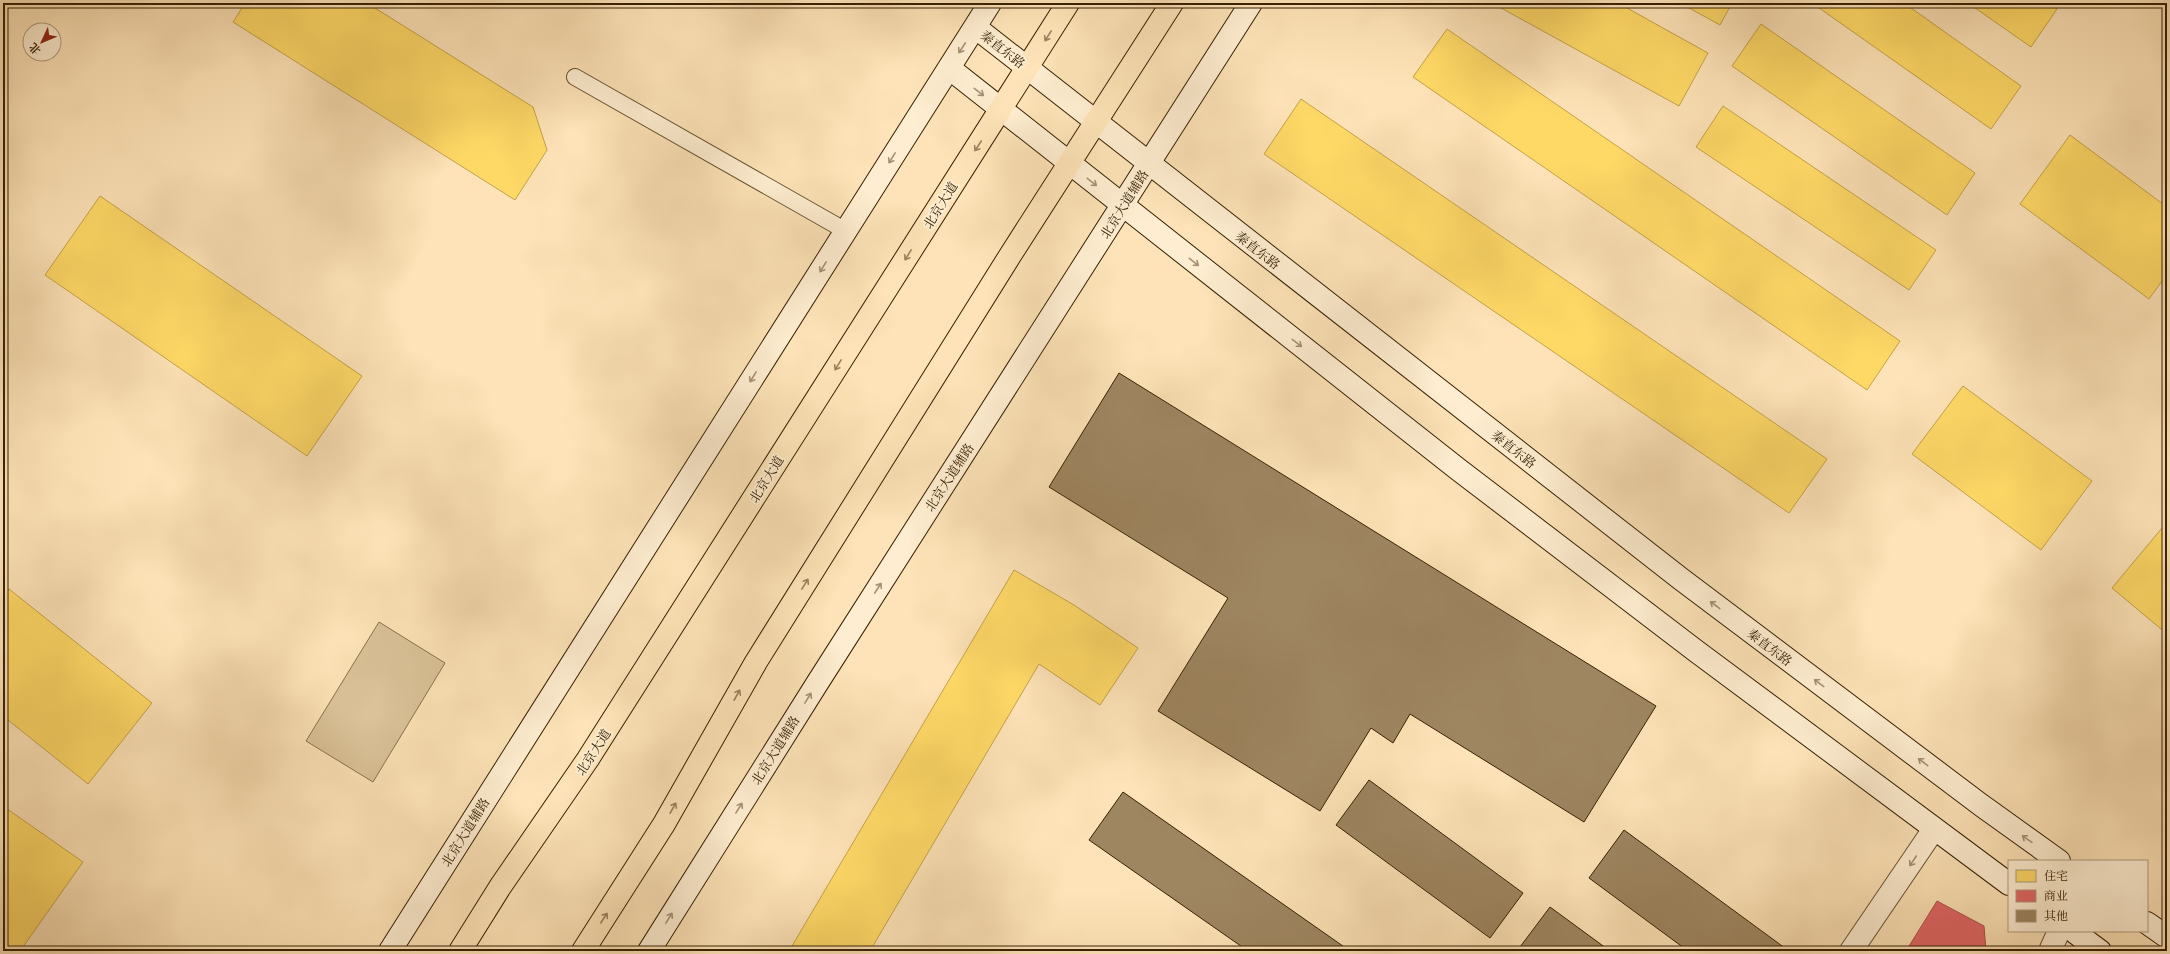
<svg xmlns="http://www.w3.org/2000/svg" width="2170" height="954" font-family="'Libre Bodoni','Noto Serif SC',serif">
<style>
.green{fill:#dbc298;stroke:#89724e}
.homes{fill:#ffd966;stroke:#c3a248}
.shops{fill:#e06666;stroke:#ad5148}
.building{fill:#9e8661;stroke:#372103}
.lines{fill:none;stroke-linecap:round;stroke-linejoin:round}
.lane-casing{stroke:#685230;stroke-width:18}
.street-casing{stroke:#685230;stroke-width:24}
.secondary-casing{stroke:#372103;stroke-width:24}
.primary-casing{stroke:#372103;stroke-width:24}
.lane{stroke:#feedd0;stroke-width:16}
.street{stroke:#feedd0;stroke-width:22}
.secondary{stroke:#feedd0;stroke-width:22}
.primary{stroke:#fde3b7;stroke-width:22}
.oneway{stroke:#9a825d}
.oneway2{stroke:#a49174}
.labels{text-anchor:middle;stroke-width:4;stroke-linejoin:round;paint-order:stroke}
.street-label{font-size:13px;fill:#372103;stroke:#feedd0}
</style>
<rect width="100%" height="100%" fill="#fde3b7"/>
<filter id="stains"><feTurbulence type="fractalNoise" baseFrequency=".005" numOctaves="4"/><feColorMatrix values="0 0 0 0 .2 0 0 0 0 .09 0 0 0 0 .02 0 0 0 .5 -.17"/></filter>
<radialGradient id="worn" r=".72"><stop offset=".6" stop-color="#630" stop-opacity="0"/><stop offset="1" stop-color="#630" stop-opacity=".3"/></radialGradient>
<path class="green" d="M 379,622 L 445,663 L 373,782 L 306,741 Z"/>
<path class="homes" d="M 245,3 L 367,3 L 533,107 L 547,150 L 515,200 L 233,22 Z
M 1492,3 L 1618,3 L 1708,53 L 1679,106 Z
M 1680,3 L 1732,3 L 1720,25 Z
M 1812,3 L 1904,3 L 2021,86 L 1991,129 Z
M 1968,3 L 2048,3 L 2057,9 L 2031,47 Z
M 1761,24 L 1975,173 L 1947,215 L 1732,66 Z
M 1447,29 L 1900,341 L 1867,390 L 1413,77 Z
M 1301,99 L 1827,459 L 1789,513 L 1264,154 Z
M 1723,106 L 1936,250 L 1909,290 L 1696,147 Z
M 2070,135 L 2167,207 L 2167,274 L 2149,299 L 2020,204 Z
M 100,196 L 362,376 L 307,456 L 45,275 Z
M 1963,386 L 2092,481 L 2041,550 L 1912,454 Z
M 2167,522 L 2167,634 L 2112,588 Z
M 1014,570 L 1074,605 L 1138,648 L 1100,705 L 1039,664 L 870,951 L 789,951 Z
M 9,589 L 152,703 L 88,784 L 3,716 L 3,596 Z
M 3,806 L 83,862 L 20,951 L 3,951 Z"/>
<path class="shops" d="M 1937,901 L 1984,926 L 1986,951 L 1906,951 Z"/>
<path class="building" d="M 1119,373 L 1656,706 L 1584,822 L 1410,714 L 1393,743 L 1371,728 L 1320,811 L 1158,711 L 1228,598 L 1049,487 Z
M 1369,780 L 1523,893 L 1490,938 L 1336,825 Z
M 1123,792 L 1350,951 L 1248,951 L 1089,840 Z
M 1624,830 L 1789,951 L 1688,951 L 1589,878 Z
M 1550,907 L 1610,951 L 1517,951 Z"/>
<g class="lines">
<defs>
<path id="lane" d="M 575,77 L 846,231"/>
<path id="street" d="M 1851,951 L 1934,829
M 2050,951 L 2059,931"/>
<path id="secondary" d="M 975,27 L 1681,579 L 1981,805 L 2059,861
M 949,68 L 1459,470 L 1696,651 L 2009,884
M 2147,923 L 2167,937
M 2073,931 L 2100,951
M 390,951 L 990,3
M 649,951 L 818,682 L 1251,3"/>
<path id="primary" d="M 460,951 L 500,887 L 588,759 L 1068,3
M 583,951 L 664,824 L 756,662 L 1011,254 L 1172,3"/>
</defs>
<use href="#lane" class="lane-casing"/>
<use href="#street" class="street-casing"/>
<use href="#secondary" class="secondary-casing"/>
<use href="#primary" class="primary-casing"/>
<use href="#lane" class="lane"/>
<use href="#street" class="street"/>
<use href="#secondary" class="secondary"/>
<use href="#primary" class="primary"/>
</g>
<defs><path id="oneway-shaft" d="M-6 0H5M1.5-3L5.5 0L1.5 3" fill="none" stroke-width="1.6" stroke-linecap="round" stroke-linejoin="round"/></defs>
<g class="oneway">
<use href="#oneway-shaft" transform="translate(1048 36) rotate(122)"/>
<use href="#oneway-shaft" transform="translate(978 146) rotate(123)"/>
<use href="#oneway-shaft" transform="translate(908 255) rotate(122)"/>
<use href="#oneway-shaft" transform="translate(838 365) rotate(122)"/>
<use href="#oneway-shaft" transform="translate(805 584) rotate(-58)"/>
<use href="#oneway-shaft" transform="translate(737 695) rotate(-61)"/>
<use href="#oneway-shaft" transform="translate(673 808) rotate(-61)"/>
<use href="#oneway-shaft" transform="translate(604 918) rotate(-57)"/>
</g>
<g class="oneway2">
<use href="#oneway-shaft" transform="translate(962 48) rotate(123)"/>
<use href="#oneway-shaft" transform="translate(979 92) rotate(38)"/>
<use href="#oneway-shaft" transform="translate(892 158) rotate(122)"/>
<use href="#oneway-shaft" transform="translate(1092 182) rotate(38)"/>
<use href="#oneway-shaft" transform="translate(1194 262) rotate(38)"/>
<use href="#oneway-shaft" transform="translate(823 267) rotate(122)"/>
<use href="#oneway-shaft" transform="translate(1297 343) rotate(38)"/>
<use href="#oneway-shaft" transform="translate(753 377) rotate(122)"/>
<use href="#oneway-shaft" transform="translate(878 588) rotate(-57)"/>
<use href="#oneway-shaft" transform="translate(1715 605) rotate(-143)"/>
<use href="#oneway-shaft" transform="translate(1819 683) rotate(-143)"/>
<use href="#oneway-shaft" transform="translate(808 698) rotate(-58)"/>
<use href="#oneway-shaft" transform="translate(1923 762) rotate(-143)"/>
<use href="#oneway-shaft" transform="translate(739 808) rotate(-58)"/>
<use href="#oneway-shaft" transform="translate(2027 839) rotate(-145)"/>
<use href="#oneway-shaft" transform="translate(1913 861) rotate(124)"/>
<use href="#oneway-shaft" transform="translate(669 918) rotate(-58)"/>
</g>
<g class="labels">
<g class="street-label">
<text transform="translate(1003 49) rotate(38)" y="5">秦直东路</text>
<text transform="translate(1124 204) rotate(-58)" y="5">北京大道辅路</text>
<text transform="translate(940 205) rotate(-58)" y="5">北京大道</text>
<text transform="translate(1258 250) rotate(38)" y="5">秦直东路</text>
<text transform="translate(1514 449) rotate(38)" y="5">秦直东路</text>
<text transform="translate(949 477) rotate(-57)" y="5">北京大道辅路</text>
<text transform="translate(766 479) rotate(-58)" y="5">北京大道</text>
<text transform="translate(1770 647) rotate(37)" y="5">秦直东路</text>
<text transform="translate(775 750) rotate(-58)" y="5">北京大道辅路</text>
<text transform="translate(593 752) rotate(-57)" y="5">北京大道</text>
<text transform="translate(465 832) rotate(-58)" y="5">北京大道辅路</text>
</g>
</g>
<rect width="2170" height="954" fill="none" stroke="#fde3b7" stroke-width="16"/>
<rect x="4" y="4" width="2162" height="946" fill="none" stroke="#372103" stroke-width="2"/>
<rect x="8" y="8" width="2154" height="938" fill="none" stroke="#372103"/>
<rect x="2008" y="860" width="140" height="72" fill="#feedd0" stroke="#ae9b7e"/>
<rect x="2016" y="870" width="20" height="12" fill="#ffd966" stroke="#ae9b7e"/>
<text x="2044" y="880" font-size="12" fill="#372103">住宅</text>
<rect x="2016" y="890" width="20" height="12" fill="#e06666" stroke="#ae9b7e"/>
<text x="2044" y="900" font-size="12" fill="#372103">商业</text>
<rect x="2016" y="910" width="20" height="12" fill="#9e8661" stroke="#ae9b7e"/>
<text x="2044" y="920" font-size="12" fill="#372103">其他</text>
<g transform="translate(42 42) rotate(226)"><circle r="19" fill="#feedd0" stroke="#ae9b7e"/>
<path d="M0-3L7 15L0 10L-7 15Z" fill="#8f2418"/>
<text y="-6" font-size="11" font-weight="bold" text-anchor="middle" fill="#372103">北</text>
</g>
<rect width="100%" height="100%" filter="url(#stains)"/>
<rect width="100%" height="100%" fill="url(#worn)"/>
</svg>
